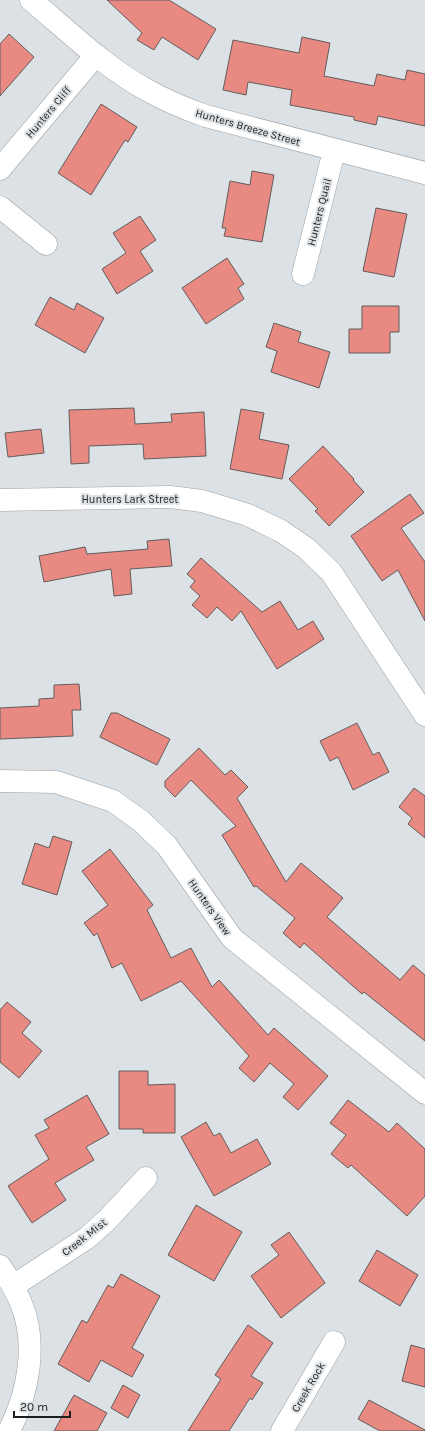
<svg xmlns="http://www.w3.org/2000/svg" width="425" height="1431" font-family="Karla,sans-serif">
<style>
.building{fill:#e88982;stroke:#625d5c}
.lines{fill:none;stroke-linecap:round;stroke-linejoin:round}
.minor-casing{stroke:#9da1a5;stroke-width:23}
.minor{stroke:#fff;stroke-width:22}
.labels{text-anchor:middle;stroke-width:4;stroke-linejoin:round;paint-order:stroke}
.street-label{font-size:11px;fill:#1c1e1f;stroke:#dce1e5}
</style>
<rect width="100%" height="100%" fill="#dce1e5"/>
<path class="building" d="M 107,0 L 169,0 L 216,29 L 198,60 L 162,37 L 154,50 L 137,40 L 142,33 Z
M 9,34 L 34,57 L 0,96 L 0,44 Z
M 302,37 L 330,43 L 324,76 L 374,86 L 377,74 L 405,80 L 407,70 L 425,74 L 425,126 L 378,116 L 376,125 L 354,120 L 354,117 L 290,105 L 292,90 L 248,82 L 246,95 L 223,90 L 233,40 L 299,53 Z
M 101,104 L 137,127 L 128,142 L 125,140 L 91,195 L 58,173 Z
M 252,171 L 274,175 L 262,242 L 224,236 L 226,228 L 222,228 L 230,181 L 250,185 Z
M 376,208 L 407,214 L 394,277 L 363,271 Z
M 140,216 L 156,240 L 140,251 L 153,271 L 117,294 L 102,269 L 126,253 L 113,233 Z
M 227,258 L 244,284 L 238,288 L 244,299 L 206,324 L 182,288 Z
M 50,297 L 74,310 L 77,303 L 104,318 L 85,353 L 35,325 Z
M 362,306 L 399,306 L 399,332 L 390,332 L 390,353 L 349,353 L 349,329 L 362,329 Z
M 274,323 L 301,332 L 298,342 L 330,352 L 319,388 L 271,372 L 277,351 L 266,347 Z
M 134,408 L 135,424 L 172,422 L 171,414 L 204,412 L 206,456 L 144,459 L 143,444 L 89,446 L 89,463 L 71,464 L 69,410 Z
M 241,409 L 264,413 L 259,439 L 289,445 L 282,479 L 230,469 Z
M 41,429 L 44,453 L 8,457 L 5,433 Z
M 323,446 L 354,479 L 353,480 L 364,492 L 329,526 L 315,511 L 318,509 L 289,479 Z
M 410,494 L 424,513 L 401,528 L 425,562 L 425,621 L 398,570 L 382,581 L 351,536 Z
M 169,539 L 172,566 L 130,569 L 132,594 L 114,596 L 111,569 L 44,582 L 39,556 L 85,547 L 87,554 L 148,549 L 147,541 Z
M 201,558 L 262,612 L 280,601 L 298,630 L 313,621 L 324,639 L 277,669 L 241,611 L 232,621 L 217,607 L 207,618 L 192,605 L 200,596 L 190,587 L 195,581 L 187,574 Z
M 79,684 L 81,710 L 72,710 L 73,736 L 0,739 L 0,708 L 39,706 L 39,699 L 54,698 L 54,685 Z
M 111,713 L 117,713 L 170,739 L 157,765 L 100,737 Z
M 357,723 L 373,755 L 379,752 L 389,772 L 353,790 L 338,757 L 330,761 L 320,741 Z
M 199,748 L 225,775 L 231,770 L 248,787 L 237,798 L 286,882 L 301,863 L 343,898 L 327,917 L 400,980 L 413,965 L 425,975 L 425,1041 L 364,992 L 362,994 L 304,943 L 300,948 L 283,933 L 295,918 L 256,886 L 254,887 L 222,835 L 236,826 L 191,780 L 175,797 L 165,787 L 165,781 Z
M 414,788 L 425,796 L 425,838 L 408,824 L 412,818 L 399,807 Z
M 53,836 L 72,842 L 57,895 L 22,884 L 35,843 L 49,848 Z
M 110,849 L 153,905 L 147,910 L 171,958 L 191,948 L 212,987 L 219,980 L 268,1035 L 274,1028 L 328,1076 L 298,1110 L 283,1097 L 294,1084 L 270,1063 L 254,1082 L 239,1068 L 249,1056 L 181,981 L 141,1001 L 122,963 L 112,968 L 97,933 L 94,936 L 84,923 L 108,905 L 82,871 Z
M 7,1002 L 31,1022 L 22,1033 L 42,1051 L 19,1078 L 0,1062 L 0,1010 Z
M 119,1071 L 148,1071 L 148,1085 L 175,1084 L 175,1133 L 143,1133 L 143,1129 L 119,1129 Z
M 87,1095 L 109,1134 L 86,1147 L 94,1160 L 55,1183 L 66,1200 L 32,1223 L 8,1186 L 49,1159 L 35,1135 L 49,1128 L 44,1120 Z
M 348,1100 L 389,1132 L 397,1123 L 425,1149 L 425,1196 L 407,1216 L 351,1165 L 348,1168 L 331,1154 L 346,1135 L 330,1123 Z
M 206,1122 L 214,1136 L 220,1133 L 231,1153 L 257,1139 L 271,1164 L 214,1196 L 181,1137 Z
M 196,1205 L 242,1232 L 214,1281 L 168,1255 Z
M 289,1232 L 325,1283 L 281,1318 L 251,1276 L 279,1255 L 271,1245 Z
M 377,1250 L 418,1275 L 400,1306 L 359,1281 Z
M 121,1274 L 160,1296 L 132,1348 L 144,1355 L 132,1377 L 101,1360 L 89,1382 L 58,1364 L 82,1320 L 87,1323 L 108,1285 L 113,1288 Z
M 248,1325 L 273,1343 L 251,1376 L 263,1383 L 252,1400 L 250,1398 L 229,1431 L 188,1431 L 221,1379 L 215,1375 Z
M 411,1345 L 425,1349 L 425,1387 L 402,1381 Z
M 123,1385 L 140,1395 L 128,1418 L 111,1408 Z
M 74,1395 L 107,1413 L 97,1431 L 54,1431 Z
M 369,1400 L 425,1430 L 425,1431 L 380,1431 L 358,1419 Z"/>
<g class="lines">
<defs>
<path id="minor" d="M 31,0 C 67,30 106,68 147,90 C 166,101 186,109 206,116 L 425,173
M 0,169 L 96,55
M 0,207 L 46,244
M 303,274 L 334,151
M 0,500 L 170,497 L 202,501 L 248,515 L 281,531 L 306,548 L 331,572 L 425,715
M 0,781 L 56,782 L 113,801 L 141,821 L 167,846 L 232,938 L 425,1093
M 0,1266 C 8,1278 16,1290 21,1303 C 38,1344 28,1394 9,1431
M 13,1286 L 87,1238 L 107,1220 L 146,1178
M 282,1431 L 334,1342"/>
</defs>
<use href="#minor" class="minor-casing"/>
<use href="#minor" class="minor"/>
</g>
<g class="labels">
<g class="street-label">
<text transform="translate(48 112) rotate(-50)" y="4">Hunters Cliff</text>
<text transform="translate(248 127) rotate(16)" y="4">Hunters Breeze Street</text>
<text transform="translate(319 212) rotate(-76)" y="4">Hunters Quail</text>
<text x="130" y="503">Hunters Lark Street</text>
<text transform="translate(210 907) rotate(55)" y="4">Hunters View</text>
<text transform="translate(84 1237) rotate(-38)" y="4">Creek Mist</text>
<text transform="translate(308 1387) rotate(-60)" y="4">Creek Rock</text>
</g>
</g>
<path d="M14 1411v6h56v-6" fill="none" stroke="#1c1e1f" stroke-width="2"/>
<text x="20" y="1411" font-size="12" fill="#1c1e1f" stroke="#dce1e5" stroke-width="3" paint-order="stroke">20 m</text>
</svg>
